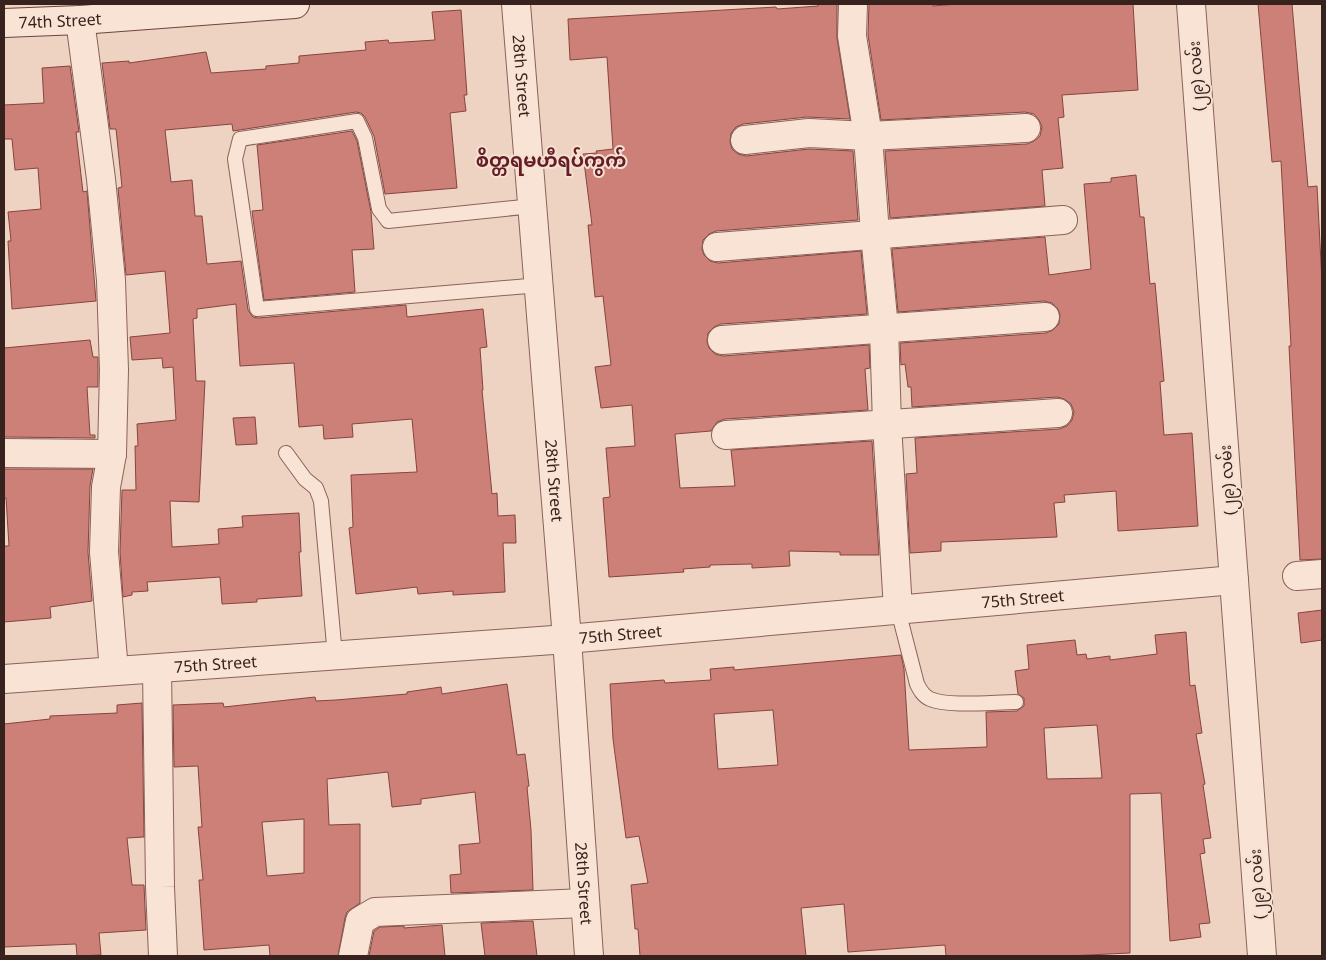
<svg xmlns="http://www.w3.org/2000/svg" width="1326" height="960" font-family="Georgia,'Noto Sans Myanmar',serif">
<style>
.building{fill:#cc8078;stroke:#87443f;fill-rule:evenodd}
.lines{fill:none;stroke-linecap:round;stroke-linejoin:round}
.lane-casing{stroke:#886359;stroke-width:16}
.street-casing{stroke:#886359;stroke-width:30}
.secondary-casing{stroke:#6a453c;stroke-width:30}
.lane{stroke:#f9e3d5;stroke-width:14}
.street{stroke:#f9e3d5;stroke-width:28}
.secondary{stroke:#f9e3d5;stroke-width:28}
.labels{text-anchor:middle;stroke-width:4;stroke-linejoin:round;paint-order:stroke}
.street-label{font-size:16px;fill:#38221d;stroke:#f5e0d2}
.quarter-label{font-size:19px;font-weight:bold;fill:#641d25;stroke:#f5e0d2}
</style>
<rect width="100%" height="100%" fill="#eed3c2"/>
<path class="building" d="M 818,4 L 837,4 L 837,38 L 850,119 L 807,117 L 743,124 L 736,127 L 731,133 L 730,142 L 732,149 L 738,154 L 746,156 L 809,149 L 853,151 L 858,220 L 716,231 L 709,234 L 703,240 L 702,249 L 704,255 L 710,261 L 718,263 L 861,251 L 867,314 L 721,324 L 714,327 L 708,333 L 707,342 L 709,348 L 715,354 L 723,356 L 869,345 L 870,368 L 865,369 L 868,410 L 725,419 L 717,422 L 711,431 L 675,434 L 680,488 L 735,486 L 731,450 L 872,441 L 879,555 L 840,555 L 840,552 L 789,551 L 790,566 L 752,568 L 752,564 L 710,565 L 710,567 L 683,569 L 684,572 L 609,577 L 603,498 L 610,497 L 606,448 L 635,446 L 632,405 L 601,408 L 595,367 L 611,365 L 603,296 L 595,297 L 588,225 L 592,225 L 583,154 L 597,153 L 596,151 L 613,149 L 607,57 L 570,60 L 568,19 L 776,7 L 777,9 L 818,6 Z
M 869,4 L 933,4 L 933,6 L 957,4 L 1133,4 L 1138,90 L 1062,95 L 1064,117 L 1058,118 L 1063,168 L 1042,170 L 1045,206 L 890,218 L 885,151 L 1027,144 L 1034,141 L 1040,136 L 1042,127 L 1039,120 L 1034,114 L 1025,112 L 881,120 L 868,35 Z
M 1258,4 L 1292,4 L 1308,187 L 1317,186 L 1322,282 L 1322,559 L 1300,560 L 1289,346 L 1291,346 L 1281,161 L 1272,162 Z
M 461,10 L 467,95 L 464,95 L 466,111 L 450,113 L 457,188 L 385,194 L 374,136 L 365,117 L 361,113 L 356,112 L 233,131 L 232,124 L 165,130 L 171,182 L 192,180 L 195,216 L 202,216 L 207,264 L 241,261 L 248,310 L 253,317 L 258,318 L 406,305 L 407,317 L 483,309 L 487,347 L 480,348 L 483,390 L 482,390 L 492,494 L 497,493 L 498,516 L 515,515 L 516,543 L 503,543 L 505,592 L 453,595 L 453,591 L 418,594 L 417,587 L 356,594 L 349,528 L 353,527 L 351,475 L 417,472 L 412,419 L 352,424 L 353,437 L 324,439 L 323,425 L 299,427 L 294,363 L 240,366 L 236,304 L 197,309 L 197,318 L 193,319 L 196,381 L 205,381 L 199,502 L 170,501 L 172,547 L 219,544 L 218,529 L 243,527 L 242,516 L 299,513 L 301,552 L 299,552 L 302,596 L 257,599 L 257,602 L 222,604 L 220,577 L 147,582 L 148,591 L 132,592 L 132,595 L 123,597 L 120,552 L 122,490 L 136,490 L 135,446 L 138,446 L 137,424 L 176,420 L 173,367 L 163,368 L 162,358 L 132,360 L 130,337 L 170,333 L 165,271 L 126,275 L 118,188 L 122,187 L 116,129 L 110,129 L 102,63 L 129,61 L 129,63 L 206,52 L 211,73 L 266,69 L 266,66 L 299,63 L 299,56 L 366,50 L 365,42 L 388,40 L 389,43 L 435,40 L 432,12 Z
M 70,66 L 79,132 L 76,132 L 83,192 L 87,191 L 96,301 L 12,309 L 8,241 L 11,241 L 8,212 L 41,209 L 38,168 L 15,170 L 12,139 L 4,139 L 4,105 L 44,103 L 42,68 Z
M 352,131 L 357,141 L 371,212 L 374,249 L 352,250 L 355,292 L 264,300 L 252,211 L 263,210 L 257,145 Z
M 1136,175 L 1140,217 L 1144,217 L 1150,284 L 1155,283 L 1164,381 L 1160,382 L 1164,435 L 1192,433 L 1198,526 L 1118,531 L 1116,491 L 1064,495 L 1065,502 L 1054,503 L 1057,537 L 941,542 L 941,551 L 910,553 L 906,474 L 917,473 L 915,438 L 1059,429 L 1067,426 L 1072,420 L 1074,412 L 1071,404 L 1064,399 L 1057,397 L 912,407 L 911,387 L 908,387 L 905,364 L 901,365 L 900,343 L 1046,333 L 1053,330 L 1059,324 L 1060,315 L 1058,309 L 1052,303 L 1044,301 L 898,312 L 892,249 L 1045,237 L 1049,275 L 1091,269 L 1084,184 L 1111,182 L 1111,178 Z
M 90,340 L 93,357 L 98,357 L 98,387 L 87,387 L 90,435 L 95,435 L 95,438 L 4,437 L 4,348 Z
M 255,417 L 257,444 L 236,445 L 233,418 Z
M 4,469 L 93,469 L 90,486 L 88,552 L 92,601 L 50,607 L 51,618 L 4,622 L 4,546 L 9,546 L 6,498 L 4,498 Z
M 1322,610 L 1322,640 L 1301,643 L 1298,613 Z
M 1186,632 L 1190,686 L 1195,685 L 1202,733 L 1196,734 L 1205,784 L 1203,785 L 1211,838 L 1203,839 L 1205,853 L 1200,854 L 1210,923 L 1199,924 L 1201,937 L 1170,941 L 1161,793 L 1130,794 L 1130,953 L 1067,956 L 946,956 L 945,945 L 848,952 L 844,904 L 801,908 L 806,956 L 640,956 L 638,929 L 635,929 L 631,885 L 648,883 L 639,836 L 626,838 L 613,739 L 610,684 L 664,680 L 665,683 L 711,680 L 710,669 L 734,667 L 734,670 L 901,655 L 904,669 L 909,750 L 987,747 L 986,712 L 1017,711 L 1024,706 L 1024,698 L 1018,694 L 1015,671 L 1029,669 L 1027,645 L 1075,640 L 1077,655 L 1086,654 L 1087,659 L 1110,656 L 1110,660 L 1157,654 L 1155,635 ZM 773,710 L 778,765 L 718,769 L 714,714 ZM 1097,725 L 1102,778 L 1047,779 L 1044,728 Z
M 507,684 L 517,755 L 525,754 L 529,786 L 527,787 L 531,830 L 533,890 L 451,893 L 450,875 L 461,874 L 459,845 L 480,843 L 475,792 L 421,799 L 421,804 L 392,807 L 388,772 L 327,779 L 329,825 L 360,824 L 360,903 L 347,912 L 345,918 L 338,956 L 270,956 L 269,945 L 204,950 L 199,880 L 203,880 L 198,827 L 202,827 L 198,766 L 174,767 L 173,705 L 223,703 L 224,707 L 315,697 L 316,701 L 336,700 L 407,694 L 407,692 L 441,687 L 442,694 ZM 304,819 L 304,873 L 267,876 L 262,822 Z
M 142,703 L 144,837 L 127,838 L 132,885 L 144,885 L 146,930 L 99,933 L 101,955 L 77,956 L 76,944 L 4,947 L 4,724 L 50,719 L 50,716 L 117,713 L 117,705 Z
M 533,921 L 537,956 L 485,956 L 481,923 Z
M 442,925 L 445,956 L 369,956 L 374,931 L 380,927 L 404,926 L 404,928 Z"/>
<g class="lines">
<defs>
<path id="lane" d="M 533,206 L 388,221 L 379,209 L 368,153 L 365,138 L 357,121 L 240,139 L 235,159 L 257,309 L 540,285
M 286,453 L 305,479 L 316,488 L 321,501 L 335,656
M 898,610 L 917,684 C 920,690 923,696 930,699 C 948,707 994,702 1016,702"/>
<g id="street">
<path id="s1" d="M 516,4 L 567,639 L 589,956"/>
<path d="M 853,4 L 852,36 L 868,136 L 875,234 L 884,328 L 887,424 L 898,610"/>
<path d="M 1191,4 L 1262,956"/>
<path d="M 80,20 L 101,179 L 111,280 L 114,370 L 112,454 L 106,487 L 104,552 L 114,671"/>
<path d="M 745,140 L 809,133 L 868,136 L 1026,128"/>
<path d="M 717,247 L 1063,220"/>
<path d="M 722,340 L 1045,317"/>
<path d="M 726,435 L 1058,413"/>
<path d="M 4,453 L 112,454"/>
<path d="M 1297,576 L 1322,574"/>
<path d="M 157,669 L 160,887 L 163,956"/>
<path id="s2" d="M 4,679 L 567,639 L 1234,580"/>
<path d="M 353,956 L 360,921 L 375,912 L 585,903"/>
</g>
<g id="secondary">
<path id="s3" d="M 4,23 L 80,20 L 295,4"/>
</g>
</defs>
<use href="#lane" class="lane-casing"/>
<use href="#street" class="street-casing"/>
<use href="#secondary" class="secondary-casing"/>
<use href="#lane" class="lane"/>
<use href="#street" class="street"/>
<use href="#secondary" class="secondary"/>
</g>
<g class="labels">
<g class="street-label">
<text dy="6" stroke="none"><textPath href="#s3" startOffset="56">74th Street</textPath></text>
<text dy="6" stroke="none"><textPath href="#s1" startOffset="72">28th Street</textPath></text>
<text transform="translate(1196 76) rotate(-94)" y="6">(၂၉) လမ်း</text>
<text dy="6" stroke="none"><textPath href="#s1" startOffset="478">28th Street</textPath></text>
<text transform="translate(1227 480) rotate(-94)" y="6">(၂၉) လမ်း</text>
<text dy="6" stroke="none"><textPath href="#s2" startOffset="1022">75th Street</textPath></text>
<text dy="6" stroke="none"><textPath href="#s2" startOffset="618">75th Street</textPath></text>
<text dy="6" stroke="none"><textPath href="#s2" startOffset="212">75th Street</textPath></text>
<text dy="6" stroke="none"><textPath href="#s1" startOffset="882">28th Street</textPath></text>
<text transform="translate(1257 884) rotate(-94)" y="6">(၂၉) လမ်း</text>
</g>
<g class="quarter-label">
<text x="551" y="167">စိတ္တရမဟီရပ်ကွက်</text>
</g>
</g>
<rect width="1326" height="960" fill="none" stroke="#38221d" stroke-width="10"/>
</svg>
